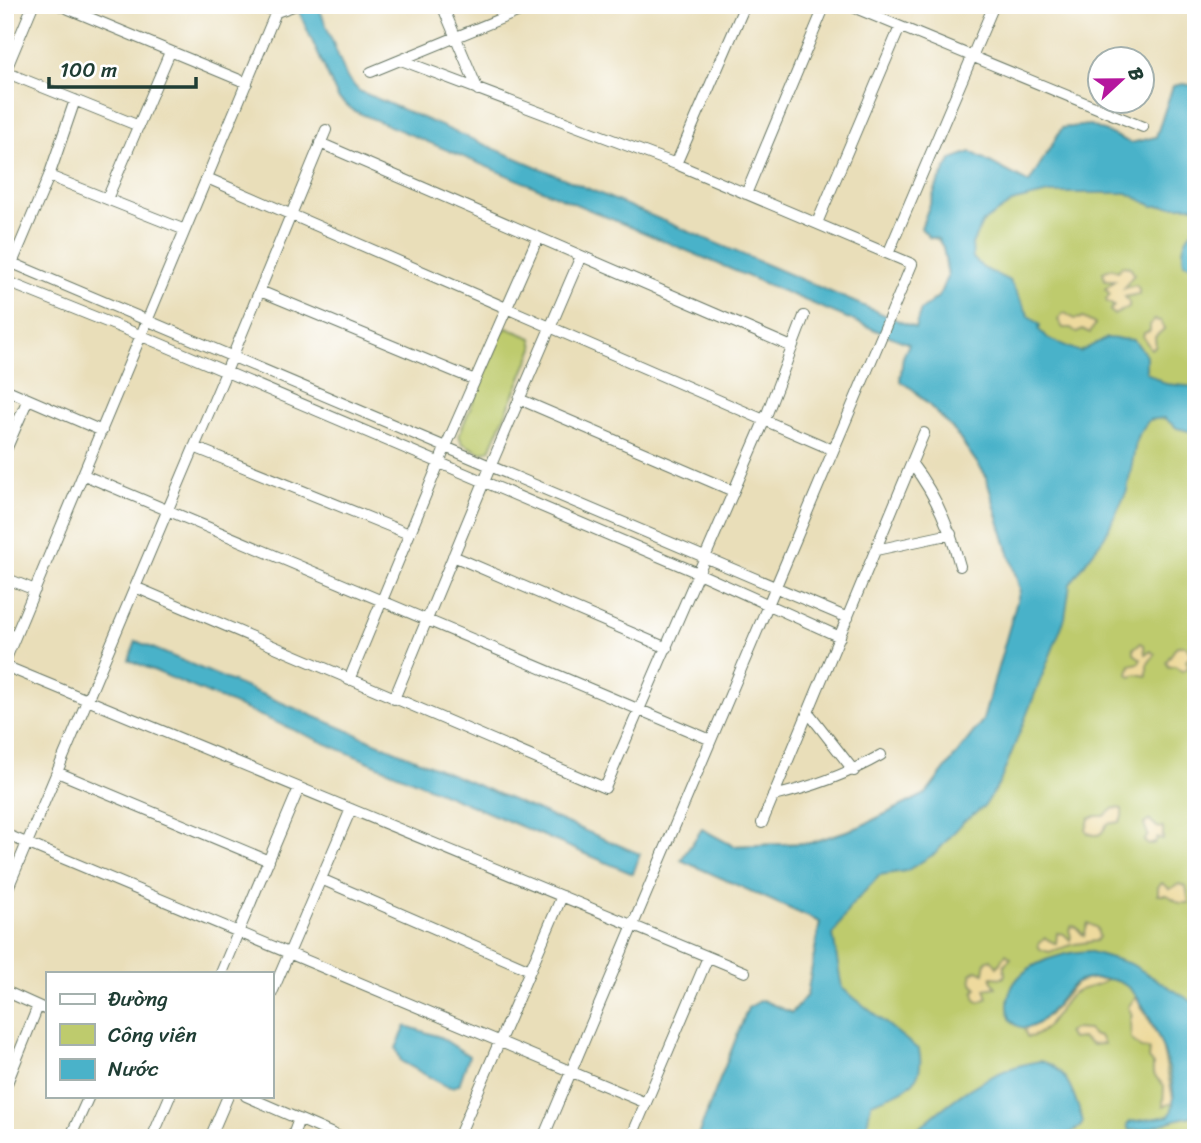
<svg xmlns="http://www.w3.org/2000/svg" width="1201" height="1143" font-family="Sriracha,sans-serif">
<style>
.green{fill:#becb6d;stroke:#6e8450;stroke-width:2}
.sand{fill:#eeda9e;stroke:#868c69;stroke-width:2}
.water{fill:#4ab2c9;stroke:#34787e;stroke-width:2}
.lines{fill:none;stroke-linecap:round;stroke-linejoin:round}
.minor-casing{stroke:#667563;stroke-width:12}
.minor{stroke:#fff;stroke-width:10}
</style>
<rect width="100%" height="100%" fill="#fff"/>
<filter id="ink" filterUnits="userSpaceOnUse"><feTurbulence type="fractalNoise" baseFrequency=".0143" numOctaves="2"/><feDisplacementMap in="SourceGraphic" scale="14" xChannelSelector="R" yChannelSelector="G"/><feConvolveMatrix kernelMatrix="1 2 1 2 8 2 1 2 1" color-interpolation-filters="sRGB"/></filter>
<filter id="wash" filterUnits="userSpaceOnUse"><feTurbulence type="fractalNoise" baseFrequency=".00686" numOctaves="4" result="noise"/><feDisplacementMap in="SourceGraphic" scale="28" xChannelSelector="R" yChannelSelector="G"/><feGaussianBlur stdDeviation="1.57" result="paint"/><feColorMatrix in="noise" values="0 0 0 0 0 0 0 0 0 0 0 0 0 0 0 0 0 1.4 0 .05"/><feComposite in="paint" operator="in"/></filter>
<g filter="url(#wash)">
<rect width="100%" height="100%" fill="#e9deb9"/>
<path class="green" d="M 1183,84 L 1196,86 L 1196,1138 L 697,1138 L 748,1008 L 762,1000 L 792,1013 L 807,995 L 820,922 L 681,860 L 702,829 L 733,846 L 810,843 L 859,827 L 926,794 L 983,720 L 1021,590 L 985,474 L 952,428 L 914,390 L 900,381 L 903,357 L 913,338 L 921,310 L 939,296 L 948,275 L 943,247 L 938,239 L 929,237 L 921,228 L 938,183 L 952,159 L 971,152 L 1029,183 L 1062,128 L 1090,125 L 1131,143 L 1156,137 L 1173,86 Z
M 507,328 L 532,338 L 534,348 L 490,450 L 481,453 L 462,443 L 459,435 L 502,332 Z"/>
<path class="sand" d="M 1122,266 L 1130,267 L 1134,274 L 1124,288 L 1136,285 L 1139,289 L 1139,294 L 1125,297 L 1129,302 L 1129,307 L 1114,315 L 1110,310 L 1114,306 L 1107,302 L 1106,299 L 1110,294 L 1105,289 L 1115,280 L 1105,280 L 1103,272 L 1112,268 L 1118,271 Z
M 1065,313 L 1074,319 L 1083,318 L 1095,324 L 1090,333 L 1082,329 L 1077,333 L 1071,328 L 1063,328 L 1058,320 L 1062,314 Z
M 1154,320 L 1161,321 L 1164,329 L 1155,337 L 1156,346 L 1151,349 L 1143,337 L 1144,333 L 1150,331 L 1150,325 Z
M 1141,643 L 1144,645 L 1145,654 L 1150,651 L 1155,654 L 1147,665 L 1147,676 L 1136,674 L 1131,677 L 1128,674 L 1130,665 L 1139,663 L 1141,659 L 1134,654 L 1134,648 Z
M 1177,646 L 1186,646 L 1191,655 L 1186,660 L 1189,667 L 1182,671 L 1175,666 L 1169,667 L 1166,662 Z
M 1114,808 L 1122,809 L 1122,817 L 1119,822 L 1107,824 C 1102,834 1099,838 1088,833 L 1086,830 L 1089,819 L 1096,816 L 1104,816 Z
M 1150,820 L 1157,827 L 1163,828 L 1163,839 L 1157,838 L 1155,843 L 1148,845 L 1144,841 L 1148,835 L 1144,824 Z
M 1162,883 L 1170,889 L 1179,884 L 1186,886 L 1189,903 L 1180,903 L 1167,895 L 1158,895 L 1158,887 Z
M 1088,923 L 1097,928 L 1099,937 L 1096,941 L 1075,944 L 1049,952 L 1040,949 L 1038,945 L 1045,938 L 1056,944 L 1057,933 L 1064,934 L 1070,940 L 1071,937 L 1069,929 L 1072,926 L 1076,927 L 1084,936 Z
M 1006,954 L 1011,958 L 1004,965 L 1005,975 L 1003,978 L 992,977 L 991,980 L 996,987 L 985,989 L 988,998 L 980,1002 L 976,1001 L 974,992 L 977,988 L 972,983 L 971,974 L 977,970 L 984,973 L 986,961 L 991,959 L 997,967 Z
M 1091,978 L 1104,979 L 1105,981 C 1094,989 1080,986 1070,996 C 1058,1008 1047,1037 1027,1037 L 1024,1028 L 1049,1015 L 1076,983 Z
M 1136,997 L 1161,1042 L 1174,1103 L 1163,1106 L 1164,1086 L 1153,1074 L 1153,1065 L 1148,1059 L 1149,1049 L 1141,1048 L 1131,1039 L 1130,1021 L 1132,1015 L 1128,1007 Z
M 1073,1029 L 1088,1030 L 1094,1036 L 1100,1036 L 1104,1044 L 1092,1045 L 1082,1038 L 1072,1039 L 1067,1033 Z"/>
<path class="water" d="M 296,5 L 318,5 L 347,78 L 359,91 L 915,328 L 921,310 L 939,296 L 948,275 L 943,247 L 938,239 L 929,237 L 921,228 L 938,183 L 952,159 L 971,152 L 1029,183 L 1062,128 L 1090,125 L 1131,143 L 1156,137 L 1173,86 L 1183,84 L 1196,86 L 1196,206 L 1153,206 L 1127,193 L 1049,193 L 1015,201 L 982,223 L 972,244 L 973,258 L 983,268 L 1010,281 L 1029,316 L 1040,325 L 1039,330 L 1049,339 L 1080,352 L 1106,338 L 1134,340 L 1146,355 L 1146,372 L 1166,384 L 1196,387 L 1196,433 L 1177,428 L 1164,418 L 1149,420 L 1137,437 L 1127,491 L 1105,536 L 1070,584 L 1065,618 L 1000,782 L 984,807 L 963,822 L 936,853 L 906,871 L 880,875 L 850,907 L 833,935 L 842,988 L 919,1050 C 927,1086 900,1092 871,1103 L 867,1126 L 860,1138 L 697,1138 L 748,1008 L 762,1000 L 792,1013 L 807,995 L 820,922 L 681,860 L 702,829 L 733,846 L 810,843 L 859,827 L 926,794 L 983,720 L 1020,590 L 985,474 L 952,428 L 914,390 L 900,381 L 903,357 L 909,344 L 354,111 L 338,98 Z
M 1196,228 L 1196,267 L 1184,263 C 1181,248 1184,237 1196,228 Z
M 136,641 L 640,854 L 633,874 L 129,660 Z
M 1088,951 L 1131,964 L 1196,1004 L 1196,1116 C 1172,1117 1153,1132 1129,1130 L 1127,1125 L 1130,1122 L 1169,1116 C 1186,1092 1150,1006 1129,988 C 1122,982 1113,979 1104,979 C 1093,978 1082,978 1073,985 C 1060,995 1039,1039 1016,1025 C 1009,1021 1008,1014 1008,1007 C 1006,967 1057,953 1088,951 Z
M 406,1026 L 440,1037 L 469,1056 L 459,1085 L 451,1087 L 444,1085 L 401,1061 L 396,1048 Z
M 1040,1061 C 1068,1067 1075,1097 1083,1122 L 1080,1127 L 1061,1138 L 908,1138 C 945,1104 989,1068 1040,1061 Z"/>
</g>
<g filter="url(#ink)">
<g class="lines">
<defs>
<path id="minor" d="M 59,5 L 247,83
M 260,5 L 276,12 L 296,5
M 442,5 L 478,90
M 848,5 L 1143,127
M 401,60 L 676,164 L 912,264 L 543,1138
M 5,72 L 139,126
M 5,72 L 33,5
M 371,72 L 534,5
M 320,143 L 792,347
M 676,164 L 745,5
M 49,176 L 185,230
M 207,178 L 833,450
M 746,194 L 825,5
M 107,199 L 170,52
M 817,223 L 900,27
M 888,254 L 994,5
M 5,260 L 848,618
M 5,280 L 49,176 L 75,100
M 5,281 L 142,336 L 698,573 L 840,637
M 260,291 L 475,380
M 5,389 L 102,431
M 519,399 L 733,491
M 194,447 L 409,534
M 5,452 L 28,399
M 912,464 C 936,495 950,528 960,566
M 84,475 L 711,740
M 876,550 L 951,534
M 453,556 L 667,648
M 5,578 L 35,590
M 135,587 L 605,788 L 765,419 L 804,316
M 5,661 L 276,12
M 5,666 L 745,972
M 349,680 L 446,446 L 538,237
M 394,699 L 491,465 L 581,256
M 808,712 L 854,771
M 57,772 L 269,861
M 773,796 C 813,787 846,775 881,755
M 762,823 L 924,433
M 5,834 L 646,1103
M 321,879 L 530,970
M 5,895 L 226,372 L 326,130
M 221,973 L 299,788
M 5,991 L 47,1010
M 271,995 L 351,809
M 5,1088 L 38,1006
M 246,1096 L 342,1138
M 70,1138 L 89,1096
M 152,1138 L 170,1096
M 210,1138 L 228,1096
M 292,1138 L 299,1119
M 458,1138 L 562,896
M 631,1138 L 708,957"/>
</defs>
<use href="#minor" class="minor-casing"/>
<use href="#minor" class="minor"/>
</g>
</g>
<rect width="1201" height="1143" fill="none" stroke="#fff" stroke-width="28"/>
<rect x="46" y="972" width="228" height="126" fill="#ffffff" stroke="#a5b1ae" stroke-width="2"/>
<rect x="60" y="994" width="35" height="10" fill="#ffffff" stroke="#a5b1ae" stroke-width="2"/>
<text x="108" y="1006" font-size="21" fill="#1f3d34">Đường</text>
<rect x="60" y="1024" width="35" height="21" fill="#becb6d" stroke="#a5b1ae" stroke-width="2"/>
<text x="108" y="1042" font-size="21" fill="#1f3d34">Công viên</text>
<rect x="60" y="1059" width="35" height="21" fill="#4ab2c9" stroke="#a5b1ae" stroke-width="2"/>
<text x="108" y="1076" font-size="21" fill="#1f3d34">Nước</text>
<g transform="translate(1121 80) rotate(68)"><circle r="33" fill="#ffffff" stroke="#a5b1ae" stroke-width="2"/>
<path d="M0-5L12 26L0 18L-12 26Z" fill="#b5179e"/>
<text y="-10" font-size="19" font-weight="bold" text-anchor="middle" fill="#1f3d34">B</text>
</g>
<path d="M49 77v10h147v-10" fill="none" stroke="#1f3d34" stroke-width="3.5"/>
<text x="60" y="77" font-size="21" fill="#1f3d34" stroke="#ffffff" stroke-width="5" paint-order="stroke">100 m</text>
</svg>
